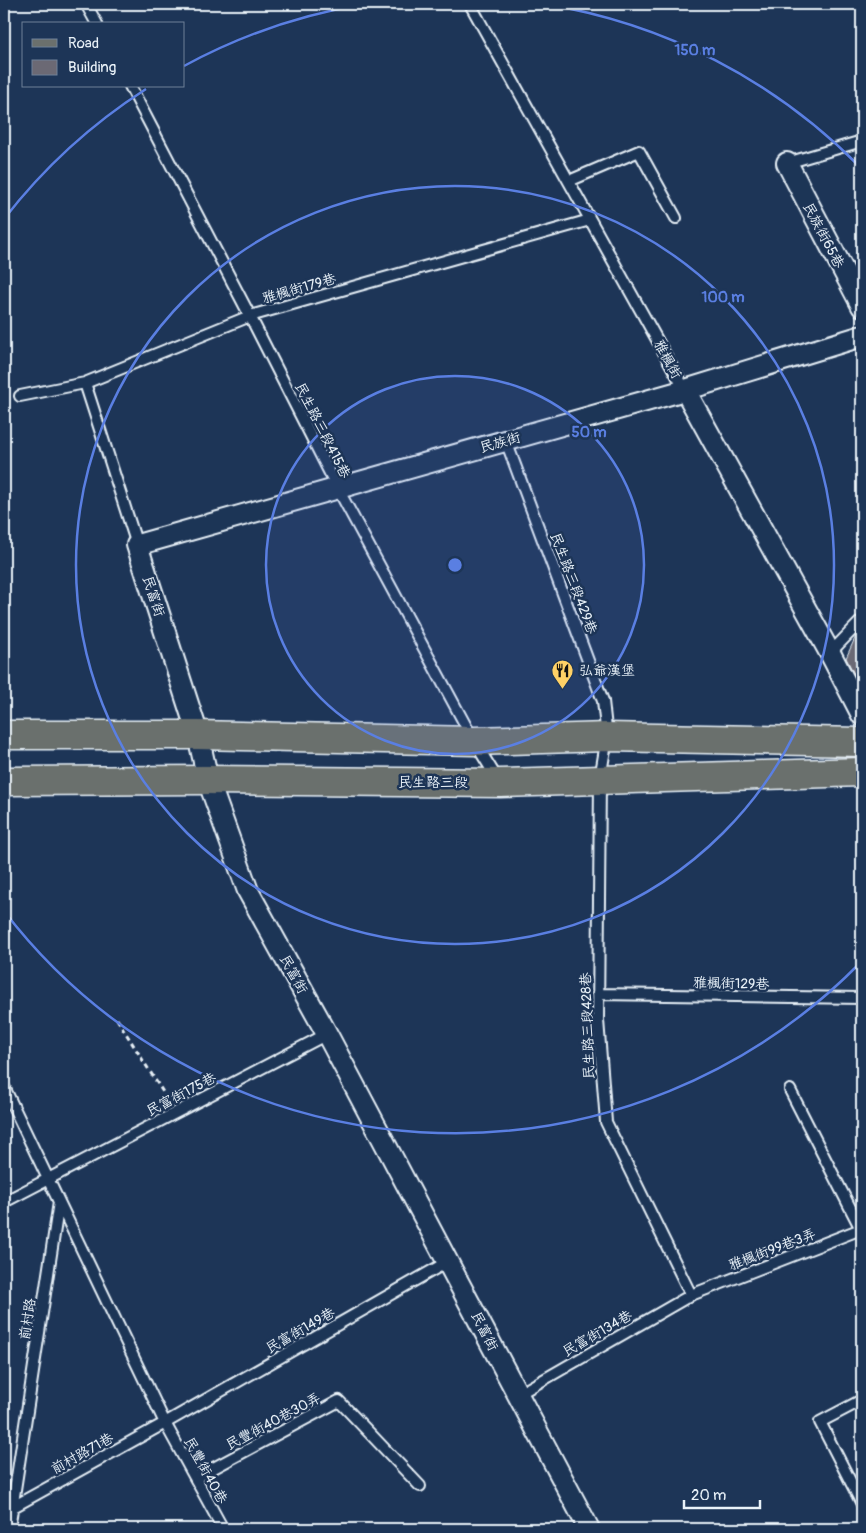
<svg xmlns="http://www.w3.org/2000/svg" width="866" height="1533" font-family="Pangolin,'LXGW WenKai TC',sans-serif">
<style>
.building{fill:#6b6974;stroke:#e8f1f8}
.lines{fill:none;stroke-linecap:round;stroke-linejoin:round}
.lane-casing{stroke:#e8f1f8;stroke-width:14}
.street-casing{stroke:#e8f1f8;stroke-width:24}
.primary-casing{stroke:#e8f1f8;stroke-width:31}
.path{stroke:#e8f1f8;stroke-width:3;stroke-dasharray:5 4;stroke-linecap:butt}
.lane{stroke:#1d3557;stroke-width:10}
.street{stroke:#1d3557;stroke-width:20}
.primary{stroke:#6b706d;stroke-width:28}
.ring{fill:none;stroke:#5a7fe2;stroke-width:2.5}
.labels{text-anchor:middle;stroke-width:5;stroke-linejoin:round;paint-order:stroke}
.street-label{font-size:14px;fill:#e8f1f8;stroke:#1d3557}
.poi-label{font-size:14px;fill:#e8f1f8;stroke:#1d3557;text-anchor:start}
.centre{fill:#5a7fe2;stroke:#1d3557;stroke-width:2.5}
.ring-label{font-size:15px;text-anchor:middle;font-weight:bold;fill:#5a7fe2;stroke:#1d3557;stroke-width:5;stroke-linejoin:round;paint-order:stroke}
</style>
<rect width="100%" height="100%" fill="#1d3557"/>
<filter id="ink" filterUnits="userSpaceOnUse"><feTurbulence type="fractalNoise" baseFrequency=".02" numOctaves="2"/><feDisplacementMap in="SourceGraphic" scale="10" xChannelSelector="R" yChannelSelector="G"/><feConvolveMatrix kernelMatrix="1 2 1 2 8 2 1 2 1" color-interpolation-filters="sRGB"/></filter>
<g filter="url(#ink)">
<path class="building" d="M 862,635 L 862,690 L 846,658 L 856,636 Z"/>
<g class="lines">
<defs>
<path id="lane" d="M 86,4 L 97,24
M 470,4 L 685,390
M 130,86 L 250,316 L 338,489 L 474,741 L 498,780
M 787,163 L 862,141
M 569,181 L 639,151 L 676,218
M 85,383 L 137,545
M 20,396 L 85,383 L 250,316 L 590,220
M 506,441 L 603,701 L 607,737 L 600,779 L 598,1020 L 606,1122 L 691,1295
M 830,653 L 862,620
M 598,994 L 862,998
M 4,1087 L 165,1423 L 223,1529
M 790,1090 L 861,1229
M 4,1202 L 327,1034
M 517,1395 L 691,1295 L 861,1229 L 862,1231
M 862,1400 L 820,1422 L 862,1504
M 195,1478 L 339,1401 L 420,1486
M 4,1512 L 165,1423 L 449,1261
M 9,1529 L 59,1202"/>
<path id="street" d="M 787,163 L 862,306
M 685,390 L 830,653 L 862,715
M 589,1529 L 327,1034 L 248,891 L 208,780 L 198,735 L 137,545 L 685,390 L 862,336"/>
<path id="primary" d="M 4,735 L 198,735 L 474,741 L 607,737 L 862,742
M 4,781 L 208,780 L 500,783 L 862,772"/>
</defs>
<use href="#lane" class="lane-casing"/>
<use href="#street" class="street-casing"/>
<use href="#primary" class="primary-casing"/>
<path class="path" d="M 117,1019 L 166,1097"/>
<use href="#lane" class="lane"/>
<use href="#street" class="street"/>
<use href="#primary" class="primary"/>
</g>
</g>
<circle cx="455" cy="565" r="189" fill="#5a7fe2" fill-opacity=".12"/>
<g class="ring">
<circle cx="455" cy="565" r="189"/>
<circle cx="455" cy="565" r="379"/>
<path d="M860 963A568 568 0 0 1 4 911M4 219A568 568 0 0 1 146 89M184 66A568 568 0 0 1 366 4M544 4A568 568 0 0 1 860 167"/>
</g>
<defs>
<symbol id="restaurant-pin" viewBox="-11 -11 22 30"><path d="M0 17L-7.5 6A9.5 9.5 0 1 1 7.5 6Z" fill="#ffd166" stroke="#1d3557"/><path d="M-5-6h1v4h1v-4h1v4h1v-4h1v5L-1.5 .5V6h-2V.5L-5-1ZM5-6V6H3V1.5H1.5Q1.5-4 5-6Z" fill="#111"/></symbol>
</defs>
<g fill-rule="evenodd">
<use href="#restaurant-pin" x="550" y="658" width="25" height="34"/>
</g>
<g class="labels">
<g class="street-label">
<text transform="translate(824 235) rotate(62)" y="5">民族街65巷</text>
<text transform="translate(299 288) rotate(-16)" y="5">雅楓街179巷</text>
<text transform="translate(668 359) rotate(61)" y="5">雅楓街</text>
<text transform="translate(323 430) rotate(63)" y="5">民生路三段415巷</text>
<text transform="translate(500 442) rotate(-16)" y="5">民族街</text>
<text transform="translate(574 583) rotate(69)" y="5">民生路三段429巷</text>
<text transform="translate(154 596) rotate(72)" y="5">民富街</text>
<text x="433" y="787">民生路三段</text>
<text transform="translate(294 974) rotate(61)" y="5">民富街</text>
<text transform="translate(731 983) rotate(1)" y="5">雅楓街129巷</text>
<text transform="translate(587 1026) rotate(-92)" y="5">民生路三段428巷</text>
<text transform="translate(181 1094) rotate(-28)" y="5">民富街175巷</text>
<text transform="translate(772 1249) rotate(-21)" y="5">雅楓街99巷3弄</text>
<text transform="translate(27 1319) rotate(-81)" y="5">前村路</text>
<text transform="translate(300 1330) rotate(-30)" y="5">民富街149巷</text>
<text transform="translate(485 1331) rotate(63)" y="5">民富街</text>
<text transform="translate(597 1333) rotate(-30)" y="5">民富街134巷</text>
<text transform="translate(273 1421) rotate(-28)" y="5">民豐街40巷30弄</text>
<text transform="translate(82 1453) rotate(-29)" y="5">前村路71巷</text>
<text transform="translate(206 1470) rotate(61)" y="5">民豐街40巷</text>
</g>
<g class="poi-label">
<text x="579" y="675">弘爺漢堡</text>
</g>
</g>
<circle cx="455" cy="565" r="8" class="centre"/>
<g class="ring-label">
<text x="695" y="55">150 m</text>
<text x="723" y="302">100 m</text>
<text x="589" y="437">50 m</text>
</g>
<rect width="866" height="1533" fill="none" stroke="#1d3557" stroke-width="20"/>
<rect x="10" y="10" width="846" height="1513" fill="none" stroke="#e8f1f8" stroke-width="2" filter="url(#ink)"/>
<rect x="22" y="22" width="162" height="65" fill="#1d3557" stroke="#6e8097"/>
<rect x="32" y="39" width="25" height="8" fill="#6b706d" stroke="#6e8097"/>
<text x="68" y="48" font-size="15" fill="#e8f1f8">Road</text>
<rect x="32" y="60" width="25" height="15" fill="#6b6974" stroke="#6e8097"/>
<text x="68" y="72" font-size="15" fill="#e8f1f8">Building</text>
<path d="M684 1500v8h76v-8" fill="none" stroke="#e8f1f8" stroke-width="2.5"/>
<text x="691" y="1500" font-size="15" fill="#e8f1f8" stroke="#1d3557" stroke-width="4" paint-order="stroke">20 m</text>
</svg>
